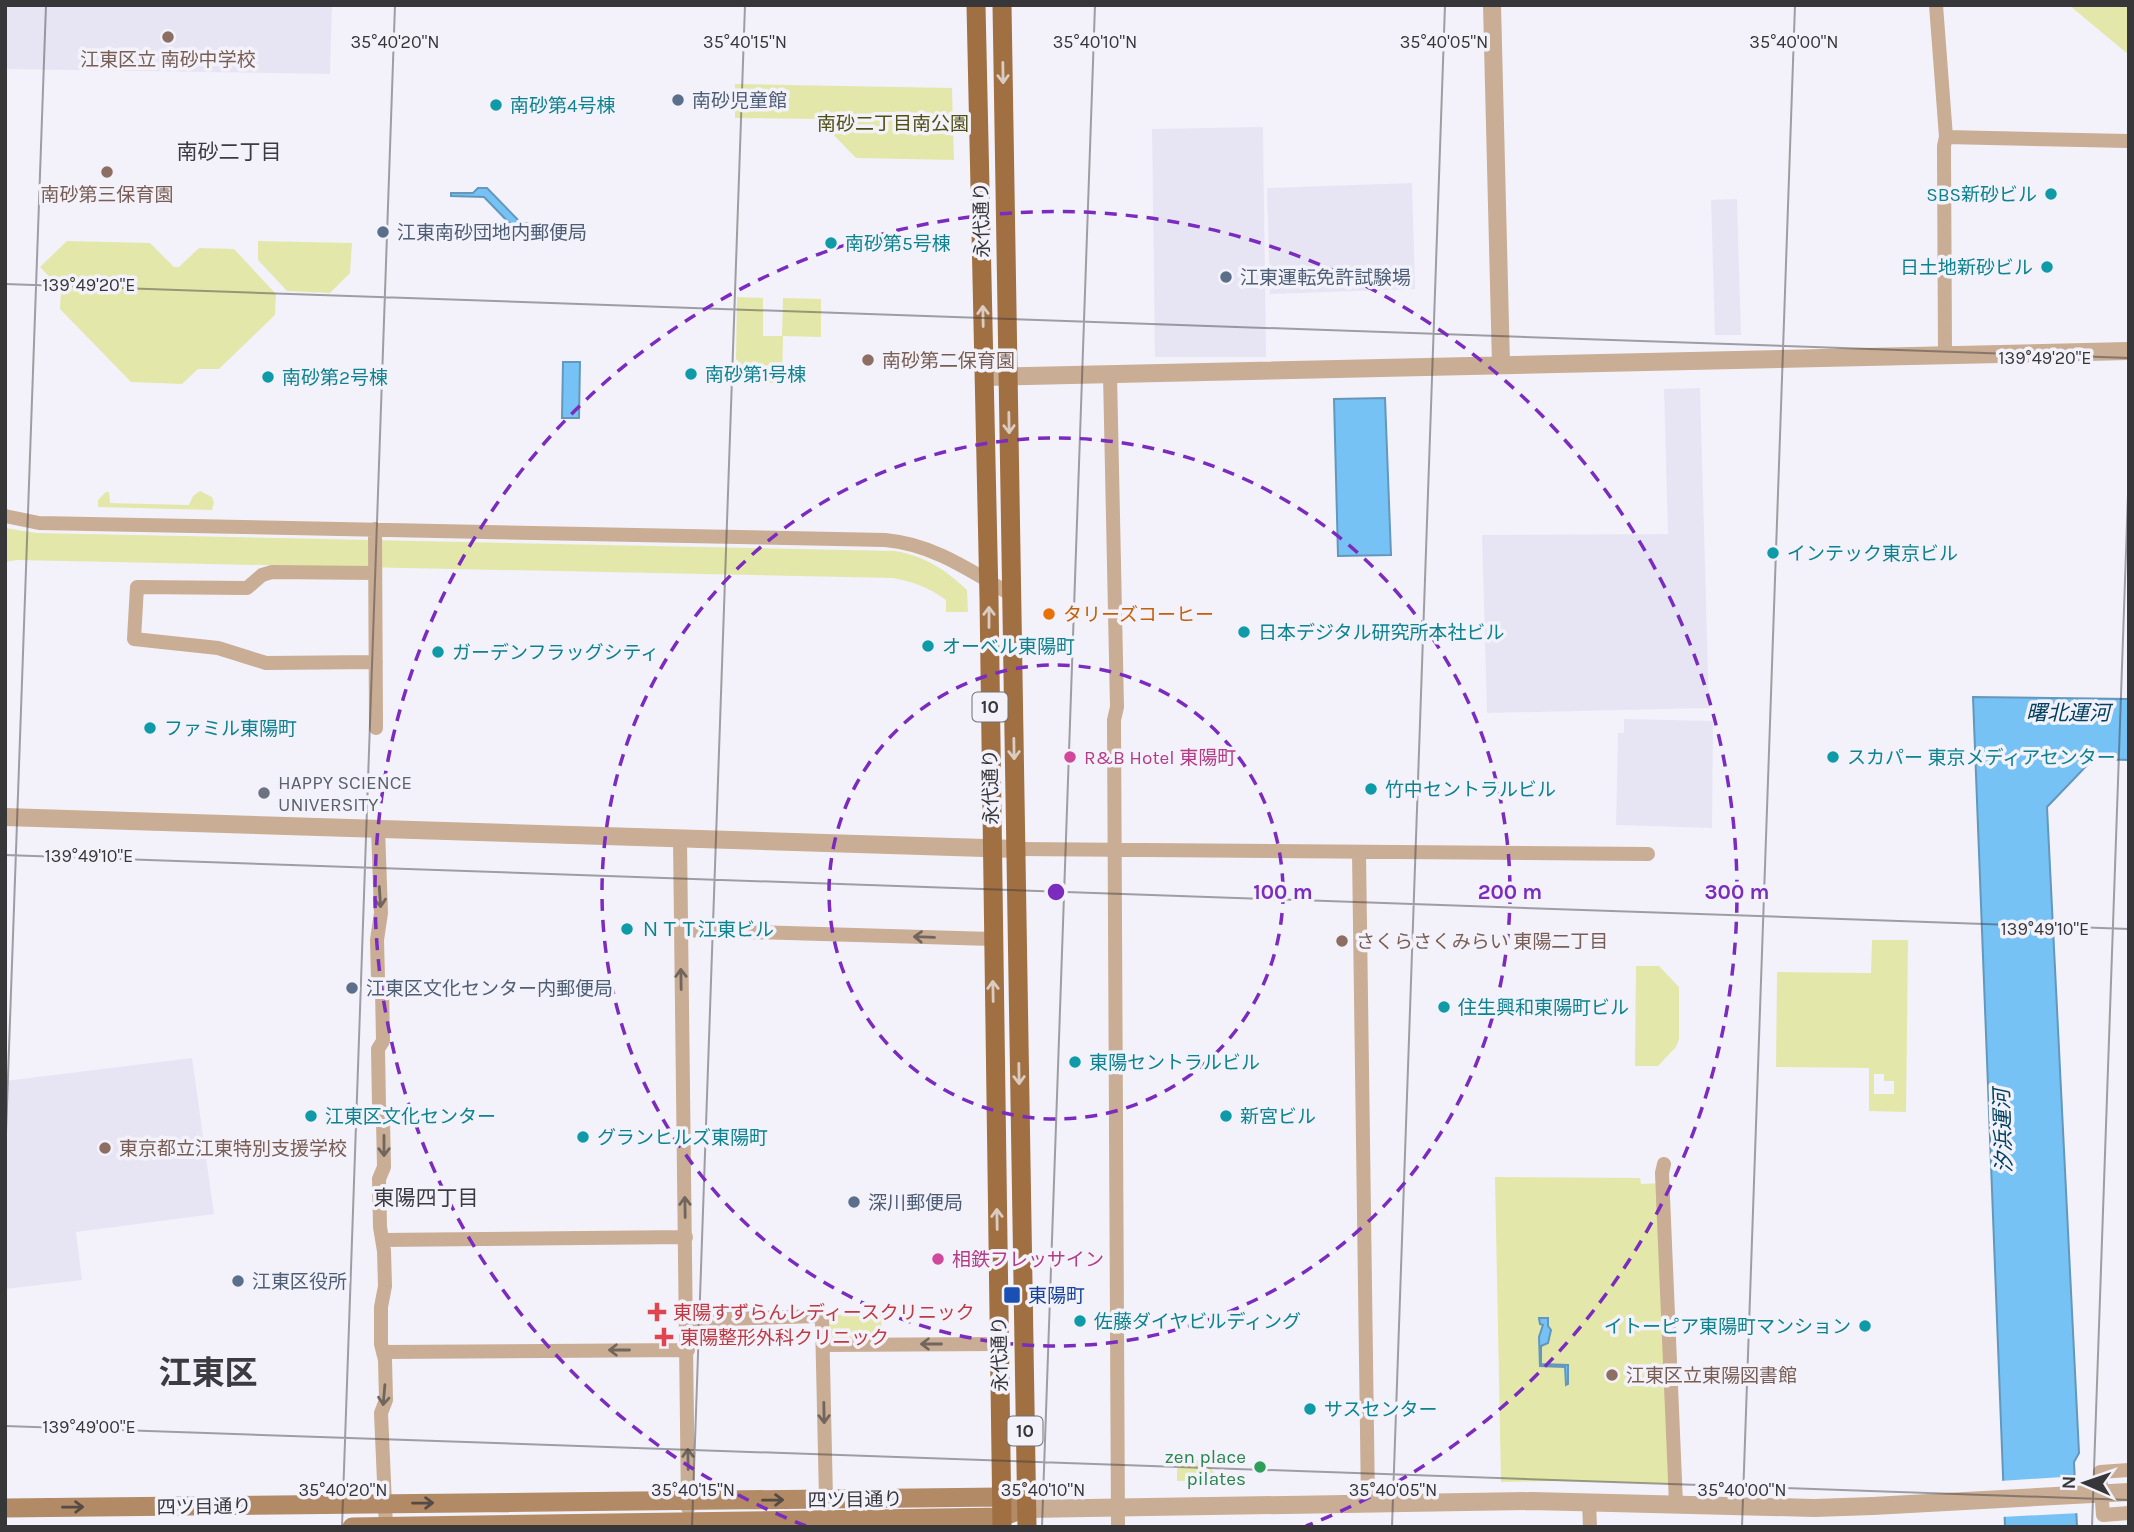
<svg xmlns="http://www.w3.org/2000/svg" width="2134" height="1532" font-family="Karla,'Noto Sans JP',sans-serif">
<style>
.built{fill:#e7e5f4}
.green{fill:#e4e7aa;fill-rule:evenodd}
.water{fill:#76c2f4;stroke:#6398bc;stroke-width:2}
.pier{fill:#f3f2fa}
.lines{fill:none;stroke-linecap:round;stroke-linejoin:round}
.minor{stroke:#c9ad94;stroke-width:14}
.tertiary{stroke:#c9ad94;stroke-width:18}
.secondary{stroke:#b28a65;stroke-width:19}
.primary{stroke:#a17042;stroke-width:19}
.tertiary-bridge{stroke:#c9ad94;stroke-width:18}
.oneway{stroke:#dacbc3}
.oneway2{stroke:#71665d}
.oneway3{stroke:#564b44}
.ticks{fill:none;stroke:#373639;stroke-width:2;stroke-opacity:0.45}
.ring{fill:none;stroke:#7b2cbf;stroke-width:3.5;stroke-dasharray:12 9}
.education-dot{fill:#8d6e63;stroke:#f3f2fa;stroke-width:2.5}
.service-dot{fill:#5c6f8a;stroke:#f3f2fa;stroke-width:2.5}
.culture-dot{fill:#0f9aa8;stroke:#f3f2fa;stroke-width:2.5}
.food-dot{fill:#e8710a;stroke:#f3f2fa;stroke-width:2.5}
.hotel-dot{fill:#d1479c;stroke:#f3f2fa;stroke-width:2.5}
.worship-dot{fill:#6b7280;stroke:#f3f2fa;stroke-width:2.5}
.transit-dot{fill:#1a4fb4;stroke:#f3f2fa;stroke-width:2.5}
.health-dot{fill:#e0444e;stroke:#f3f2fa;stroke-width:2.5}
.leisure-dot{fill:#2e9e5b;stroke:#f3f2fa;stroke-width:2.5}
.labels{text-anchor:middle;stroke-width:7;stroke-linejoin:round;paint-order:stroke}
.shield{fill:#f3f2fa;stroke:#6f6e73;stroke-width:2}
.shield-label{font-size:18px;font-weight:bold;fill:#373639}
.education-label{font-size:19px;fill:#785e54;stroke:#f3f2fa;text-anchor:start}
.service-label{font-size:19px;fill:#4e5e75;stroke:#f3f2fa;text-anchor:start}
.culture-label{font-size:19px;fill:#0d838f;stroke:#f3f2fa;text-anchor:start}
.park-label{font-size:19px;fill:#4f5013;stroke:#f3f2fa}
.street-label{font-size:19px;fill:#373639;stroke:#f3f2fa}
.food-label{font-size:19px;fill:#c56008;stroke:#f3f2fa;text-anchor:start}
.hotel-label{font-size:19px;fill:#b23c85;stroke:#f3f2fa;text-anchor:start}
.worship-label{font-size:19px;fill:#5b616d;stroke:#f3f2fa;text-anchor:start}
.transit-label{font-size:19px;fill:#164399;stroke:#f3f2fa;text-anchor:start}
.health-label{font-size:19px;fill:#be3a42;stroke:#f3f2fa;text-anchor:start}
.leisure-label{font-size:19px;fill:#27864d;stroke:#f3f2fa;text-anchor:end}
.neighbourhood-label{font-size:21px;fill:#3b3b41;stroke:#f3f2fa}
.water-label{font-size:21px;font-style:italic;fill:#004060;stroke:#f3f2fa}
.town-label{font-size:33px;font-weight:bold;fill:#3b3b41;stroke:#f3f2fa}
.ticks-label{font-size:18px;text-anchor:middle;fill:#373639;stroke:#f3f2fa;stroke-width:7;stroke-linejoin:round;paint-order:stroke}
.centre{fill:#7b2cbf;stroke:#f3f2fa;stroke-width:3.5}
.ring-label{font-size:21px;text-anchor:middle;font-weight:bold;fill:#7b2cbf;stroke:#f3f2fa;stroke-width:7;stroke-linejoin:round;paint-order:stroke}
</style>
<rect width="100%" height="100%" fill="#f3f2fa"/>
<path class="built" d="M 5,5 L 332,5 L 330,74 L 5,69 Z
M 1263,127 L 1266,357 L 1155,357 L 1152,129 Z
M 1412,183 L 1415,289 L 1270,294 L 1267,188 Z
M 1737,199 L 1741,335 L 1715,335 L 1711,200 Z
M 1700,388 L 1709,708 L 1487,713 L 1482,535 L 1668,534 L 1664,389 Z
M 1624,719 L 1713,721 L 1712,828 L 1616,825 L 1618,733 L 1624,733 Z
M 192,1058 L 214,1214 L 76,1232 L 82,1280 L 5,1289 L 5,1081 Z"/>
<path class="green" d="M 2069,5 L 2129,5 L 2129,55 Z
M 735,84 L 952,88 L 954,160 L 856,158 L 818,119 L 735,118 Z
M 67,241 L 150,243 L 174,267 L 179,267 L 199,248 L 234,249 L 276,294 L 275,315 L 219,369 L 198,369 L 182,384 L 131,382 L 60,309 L 61,289 L 40,267 Z
M 258,241 L 352,243 L 350,273 L 330,293 L 287,291 L 258,260 Z
M 737,297 L 763,298 L 763,336 L 782,336 L 783,298 L 821,299 L 821,337 L 783,336 L 782,383 L 758,383 L 736,359 Z
M 200,491 L 212,497 L 214,503 L 212,510 L 98,507 L 98,500 L 106,492 L 109,492 L 110,503 L 189,505 L 193,496 Z
M 5,528 L 36,533 L 895,551 C 925,556 946,570 967,590 L 968,612 L 946,612 L 946,600 C 929,587 913,582 893,578 L 17,560 L 5,562 Z
M 1872,940 L 1908,940 L 1906,1112 L 1869,1111 L 1869,1068 L 1776,1067 L 1777,972 L 1871,973 ZM 1874,1074 L 1884,1074 L 1884,1081 L 1894,1081 L 1894,1094 L 1874,1094 Z
M 1636,966 L 1659,966 L 1679,987 L 1679,1039 L 1676,1047 L 1658,1066 L 1635,1066 Z
M 1495,1177 L 1640,1178 L 1641,1184 L 1662,1183 L 1675,1484 L 1558,1481 L 1501,1482 Z
M 881,1314 L 882,1337 L 833,1338 L 829,1334 L 828,1315 Z
M 1177,1460 L 1202,1460 L 1222,1480 L 1177,1481 Z"/>
<path class="water" d="M 478,188 L 487,188 L 521,223 L 560,224 L 560,233 L 518,232 L 484,197 L 451,196 L 451,193 L 473,193 Z
M 563,362 L 580,362 L 579,418 L 562,418 Z
M 1385,398 L 1391,555 L 1338,556 L 1334,399 Z
M 1973,697 L 2129,699 L 2129,760 L 2093,759 L 2047,807 L 2079,1453 L 2074,1462 L 2077,1527 L 2005,1527 Z
M 1539,1318 L 1548,1318 L 1548,1326 L 1551,1330 L 1548,1343 L 1541,1346 L 1541,1364 L 1568,1365 L 1568,1384 L 1566,1385 L 1565,1367 L 1540,1366 L 1539,1337 L 1543,1325 L 1540,1324 Z"/>
<path class="pier" d="M 2078,1476 L 2080,1513 L 2001,1517 L 2000,1481 Z"/>
<g class="lines">
<path class="minor" d="M 1936,5 L 1946,137 L 1944,146 L 1945,355
M 1946,137 L 2129,141
M 1110,374 L 1117,707 L 1114,720 L 1118,1527
M 5,516 L 39,523 L 885,540 C 933,544 971,571 1012,595
M 375,529 L 376,728
M 375,573 L 272,572 L 262,575 L 247,588 L 137,587 L 134,639 L 218,648 L 266,663 L 376,662
M 378,829 L 381,913 L 377,940 L 378,979 L 382,989 L 383,1041 L 378,1049 L 379,1106 L 383,1120 L 384,1167 L 379,1179 L 380,1227 L 384,1251 L 385,1286 L 381,1307 L 381,1344 L 385,1360 L 386,1400 L 381,1413 L 386,1527
M 680,839 L 688,1508
M 1016,849 L 1648,854
M 1359,853 L 1368,1503
M 680,930 L 992,939
M 1664,1164 L 1662,1173 L 1676,1504
M 382,1240 L 686,1237
M 687,1320 L 817,1316 L 822,1320 L 826,1499
M 823,1345 L 999,1344
M 383,1352 L 688,1350
M 2129,1470 L 2100,1472 L 2103,1515 L 2129,1513
M 1589,1502 L 1590,1527"/>
<path class="tertiary" d="M 1492,5 L 1501,365
M 984,377 L 2129,351
M 5,817 L 1016,849
M 1026,1509 L 1532,1501 L 1814,1508 L 1873,1506"/>
<path class="secondary" d="M 5,1508 L 1001,1497 L 1026,1509
M 352,1527 L 1002,1517 L 1015,1512"/>
<path class="primary" d="M 976,5 L 989,598 L 1002,1527
M 1002,5 L 1027,1527"/>
<path class="tertiary-bridge" d="M 1873,1506 L 2129,1492"/>
</g>
<defs><path id="oneway-shaft" d="M-6 0H5M1.5-3L5.5 0L1.5 3" fill="none" stroke-width="1.6" stroke-linecap="round" stroke-linejoin="round" transform="scale(1.75)"/></defs>
<g class="oneway">
<use href="#oneway-shaft" transform="translate(1003 73) rotate(89)"/>
<use href="#oneway-shaft" transform="translate(983 316) rotate(-91)"/>
<use href="#oneway-shaft" transform="translate(1009 423) rotate(89)"/>
<use href="#oneway-shaft" transform="translate(989 617) rotate(-90)"/>
<use href="#oneway-shaft" transform="translate(1014 749) rotate(89)"/>
<use href="#oneway-shaft" transform="translate(993 991) rotate(-91)"/>
<use href="#oneway-shaft" transform="translate(1019 1074) rotate(89)"/>
<use href="#oneway-shaft" transform="translate(997 1219) rotate(-91)"/>
</g>
<g class="oneway2">
<use href="#oneway-shaft" transform="translate(380 897) rotate(86)"/>
<use href="#oneway-shaft" transform="translate(924 937) rotate(-178)"/>
<use href="#oneway-shaft" transform="translate(681 979) rotate(-91)"/>
<use href="#oneway-shaft" transform="translate(384 1146) rotate(90)"/>
<use href="#oneway-shaft" transform="translate(685 1207) rotate(-91)"/>
<use href="#oneway-shaft" transform="translate(931 1344) rotate(180)"/>
<use href="#oneway-shaft" transform="translate(619 1350) rotate(180)"/>
<use href="#oneway-shaft" transform="translate(384 1395) rotate(95)"/>
<use href="#oneway-shaft" transform="translate(824 1413) rotate(89)"/>
<use href="#oneway-shaft" transform="translate(688 1459) rotate(-91)"/>
</g>
<g class="oneway3">
<use href="#oneway-shaft" transform="translate(773 1500) rotate(-1)"/>
<use href="#oneway-shaft" transform="translate(423 1503) rotate(-1)"/>
<use href="#oneway-shaft" transform="translate(73 1507) rotate(-1)"/>
</g>
<path class="ticks" d="M 5,284 L 2129,358M 5,855 L 2129,929M 5,1161 L 46,5M 5,1426 L 2129,1500M 342,1527 L 395,5M 692,1527 L 745,5M 1042,1527 L 1095,5M 1392,1527 L 1445,5M 1742,1527 L 1795,5M 2092,1527 L 2129,466"/>
<g class="ring">
<circle cx="1056" cy="892" r="227"/>
<circle cx="1056" cy="892" r="454"/>
<path d="M806 1526A681 681 0 1 1 1306 1526"/>
</g>
<g class="education-dot">
<circle cx="168" cy="37" r="7"/>
<circle cx="107" cy="172" r="7"/>
<circle cx="868" cy="360" r="7"/>
<circle cx="1342" cy="941" r="7"/>
<circle cx="105" cy="1148" r="7"/>
<circle cx="1612" cy="1375" r="7"/>
</g>
<g class="service-dot">
<circle cx="678" cy="100" r="7"/>
<circle cx="383" cy="232" r="7"/>
<circle cx="1226" cy="277" r="7"/>
<circle cx="352" cy="988" r="7"/>
<circle cx="854" cy="1202" r="7"/>
<circle cx="238" cy="1281" r="7"/>
</g>
<g class="culture-dot">
<circle cx="496" cy="105" r="7"/>
<circle cx="2051" cy="194" r="7"/>
<circle cx="831" cy="243" r="7"/>
<circle cx="2047" cy="267" r="7"/>
<circle cx="691" cy="374" r="7"/>
<circle cx="268" cy="377" r="7"/>
<circle cx="1773" cy="553" r="7"/>
<circle cx="1244" cy="632" r="7"/>
<circle cx="928" cy="646" r="7"/>
<circle cx="438" cy="652" r="7"/>
<circle cx="150" cy="728" r="7"/>
<circle cx="1833" cy="757" r="7"/>
<circle cx="1371" cy="789" r="7"/>
<circle cx="627" cy="929" r="7"/>
<circle cx="1444" cy="1007" r="7"/>
<circle cx="1075" cy="1062" r="7"/>
<circle cx="311" cy="1116" r="7"/>
<circle cx="1226" cy="1116" r="7"/>
<circle cx="583" cy="1137" r="7"/>
<circle cx="1080" cy="1321" r="7"/>
<circle cx="1865" cy="1326" r="7"/>
<circle cx="1310" cy="1409" r="7"/>
</g>
<circle class="food-dot" cx="1049" cy="614" r="7"/>
<g class="hotel-dot">
<circle cx="1070" cy="757" r="7"/>
<circle cx="938" cy="1259" r="7"/>
</g>
<circle class="worship-dot" cx="264" cy="793" r="7"/>
<rect class="transit-dot" x="1003" y="1286" width="18" height="18" rx="3.5"/>
<g class="health-dot">
<path d="M653.5 1301.5h7v7h7v7h-7v7h-7v-7h-7v-7h7z"/>
<path d="M660.5 1326.5h7v7h7v7h-7v7h-7v-7h-7v-7h7z"/>
</g>
<circle class="leisure-dot" cx="1260" cy="1467" r="7"/>
<g class="labels">
<g class="shield">
<rect x="972.5" y="692.5" width="35" height="29" rx="5"/>
<rect x="1007.5" y="1416.5" width="35" height="29" rx="5"/>
</g>
<g class="shield-label">
<text x="990" y="713">10</text>
<text x="1025" y="1437">10</text>
</g>
<g class="education-label">
<text x="168" y="66" text-anchor="middle">江東区立 南砂中学校</text>
<text x="107" y="201" text-anchor="middle">南砂第三保育園</text>
<text x="882" y="367">南砂第二保育園</text>
<text x="1356" y="948">さくらさくみらい 東陽二丁目</text>
<text x="119" y="1155">東京都立江東特別支援学校</text>
<text x="1626" y="1382">江東区立東陽図書館</text>
</g>
<g class="service-label">
<text x="692" y="107">南砂児童館</text>
<text x="397" y="239">江東南砂団地内郵便局</text>
<text x="1240" y="284">江東運転免許試験場</text>
<text x="366" y="995">江東区文化センター内郵便局</text>
<text x="868" y="1209">深川郵便局</text>
<text x="252" y="1288">江東区役所</text>
</g>
<g class="culture-label">
<text x="510" y="112">南砂第4号棟</text>
<text x="2037" y="201" text-anchor="end">SBS新砂ビル</text>
<text x="845" y="250">南砂第5号棟</text>
<text x="2033" y="274" text-anchor="end">日土地新砂ビル</text>
<text x="705" y="381">南砂第1号棟</text>
<text x="282" y="384">南砂第2号棟</text>
<text x="1787" y="560">インテック東京ビル</text>
<text x="1258" y="639">日本デジタル研究所本社ビル</text>
<text x="942" y="653">オーベル東陽町</text>
<text x="452" y="659">ガーデンフラッグシティ</text>
<text x="164" y="735">ファミル東陽町</text>
<text x="1847" y="764">スカパー 東京メディアセンター</text>
<text x="1385" y="796">竹中セントラルビル</text>
<text x="641" y="936">ＮＴＴ江東ビル</text>
<text x="1458" y="1014">住生興和東陽町ビル</text>
<text x="1089" y="1069">東陽セントラルビル</text>
<text x="325" y="1123">江東区文化センター</text>
<text x="1240" y="1123">新宮ビル</text>
<text x="597" y="1144">グランヒルズ東陽町</text>
<text x="1094" y="1328">佐藤ダイヤビルディング</text>
<text x="1851" y="1333" text-anchor="end">イトーピア東陽町マンション</text>
<text x="1324" y="1416">サスセンター</text>
</g>
<g class="park-label">
<text x="893" y="130">南砂二丁目南公園</text>
</g>
<g class="street-label">
<text transform="translate(981 220) rotate(-91)" y="7">永代通り</text>
<text transform="translate(990 787) rotate(-91)" y="7">永代通り</text>
<text transform="translate(999 1354) rotate(-91)" y="7">永代通り</text>
<text transform="translate(855 1499) rotate(-1)" y="7">四ツ目通り</text>
<text transform="translate(204 1506) rotate(-1)" y="7">四ツ目通り</text>
</g>
<g class="food-label">
<text x="1063" y="621">タリーズコーヒー</text>
</g>
<g class="hotel-label">
<text x="1084" y="764">R&amp;B Hotel 東陽町</text>
<text x="952" y="1266">相鉄フレッサイン</text>
</g>
<g class="worship-label">
<text x="278" y="789">HAPPY SCIENCE<tspan x="278" dy="22">UNIVERSITY</tspan></text>
</g>
<g class="transit-label">
<text x="1028" y="1302">東陽町</text>
</g>
<g class="health-label">
<text x="673" y="1319">東陽すずらんレディースクリニック</text>
<text x="680" y="1344">東陽整形外科クリニック</text>
</g>
<g class="leisure-label">
<text x="1246" y="1463">zen place<tspan x="1246" dy="22">pilates</tspan></text>
</g>
<g class="neighbourhood-label">
<text x="229" y="159">南砂二丁目</text>
<text x="426" y="1205">東陽四丁目</text>
</g>
<g class="water-label">
<text x="2068" y="720">曙北運河</text>
<text transform="translate(2003 1131) rotate(-92)" y="7">汐浜運河</text>
</g>
<g class="town-label">
<text x="208" y="1384">江東区</text>
</g>
</g>
<g class="ticks-label">
<text x="395" y="48">35°40'20"N</text>
<text x="745" y="48">35°40'15"N</text>
<text x="1095" y="48">35°40'10"N</text>
<text x="1444" y="48">35°40'05"N</text>
<text x="1794" y="48">35°40'00"N</text>
<text x="89" y="291">139°49'20"E</text>
<text x="2045" y="364">139°49'20"E</text>
<text x="89" y="862">139°49'10"E</text>
<text x="2045" y="935">139°49'10"E</text>
<text x="89" y="1433">139°49'00"E</text>
<text x="343" y="1496">35°40'20"N</text>
<text x="693" y="1496">35°40'15"N</text>
<text x="1043" y="1496">35°40'10"N</text>
<text x="1393" y="1496">35°40'05"N</text>
<text x="1742" y="1496">35°40'00"N</text>
</g>
<circle cx="1056" cy="892" r="10" class="centre"/>
<g class="ring-label">
<text x="1283" y="899">100 m</text>
<text x="1510" y="899">200 m</text>
<text x="1737" y="899">300 m</text>
</g>
<rect width="2134" height="1532" fill="none" stroke="#373639" stroke-width="14"/>
<g transform="translate(2085 1483) rotate(272)" stroke="#f3f2fa" stroke-width="5" paint-order="stroke">
<path d="M0-5L12 26L0 18L-12 26Z" fill="#373639"/>
<text y="-10" font-size="19" font-weight="bold" text-anchor="middle" fill="#373639">N</text>
</g>
</svg>
